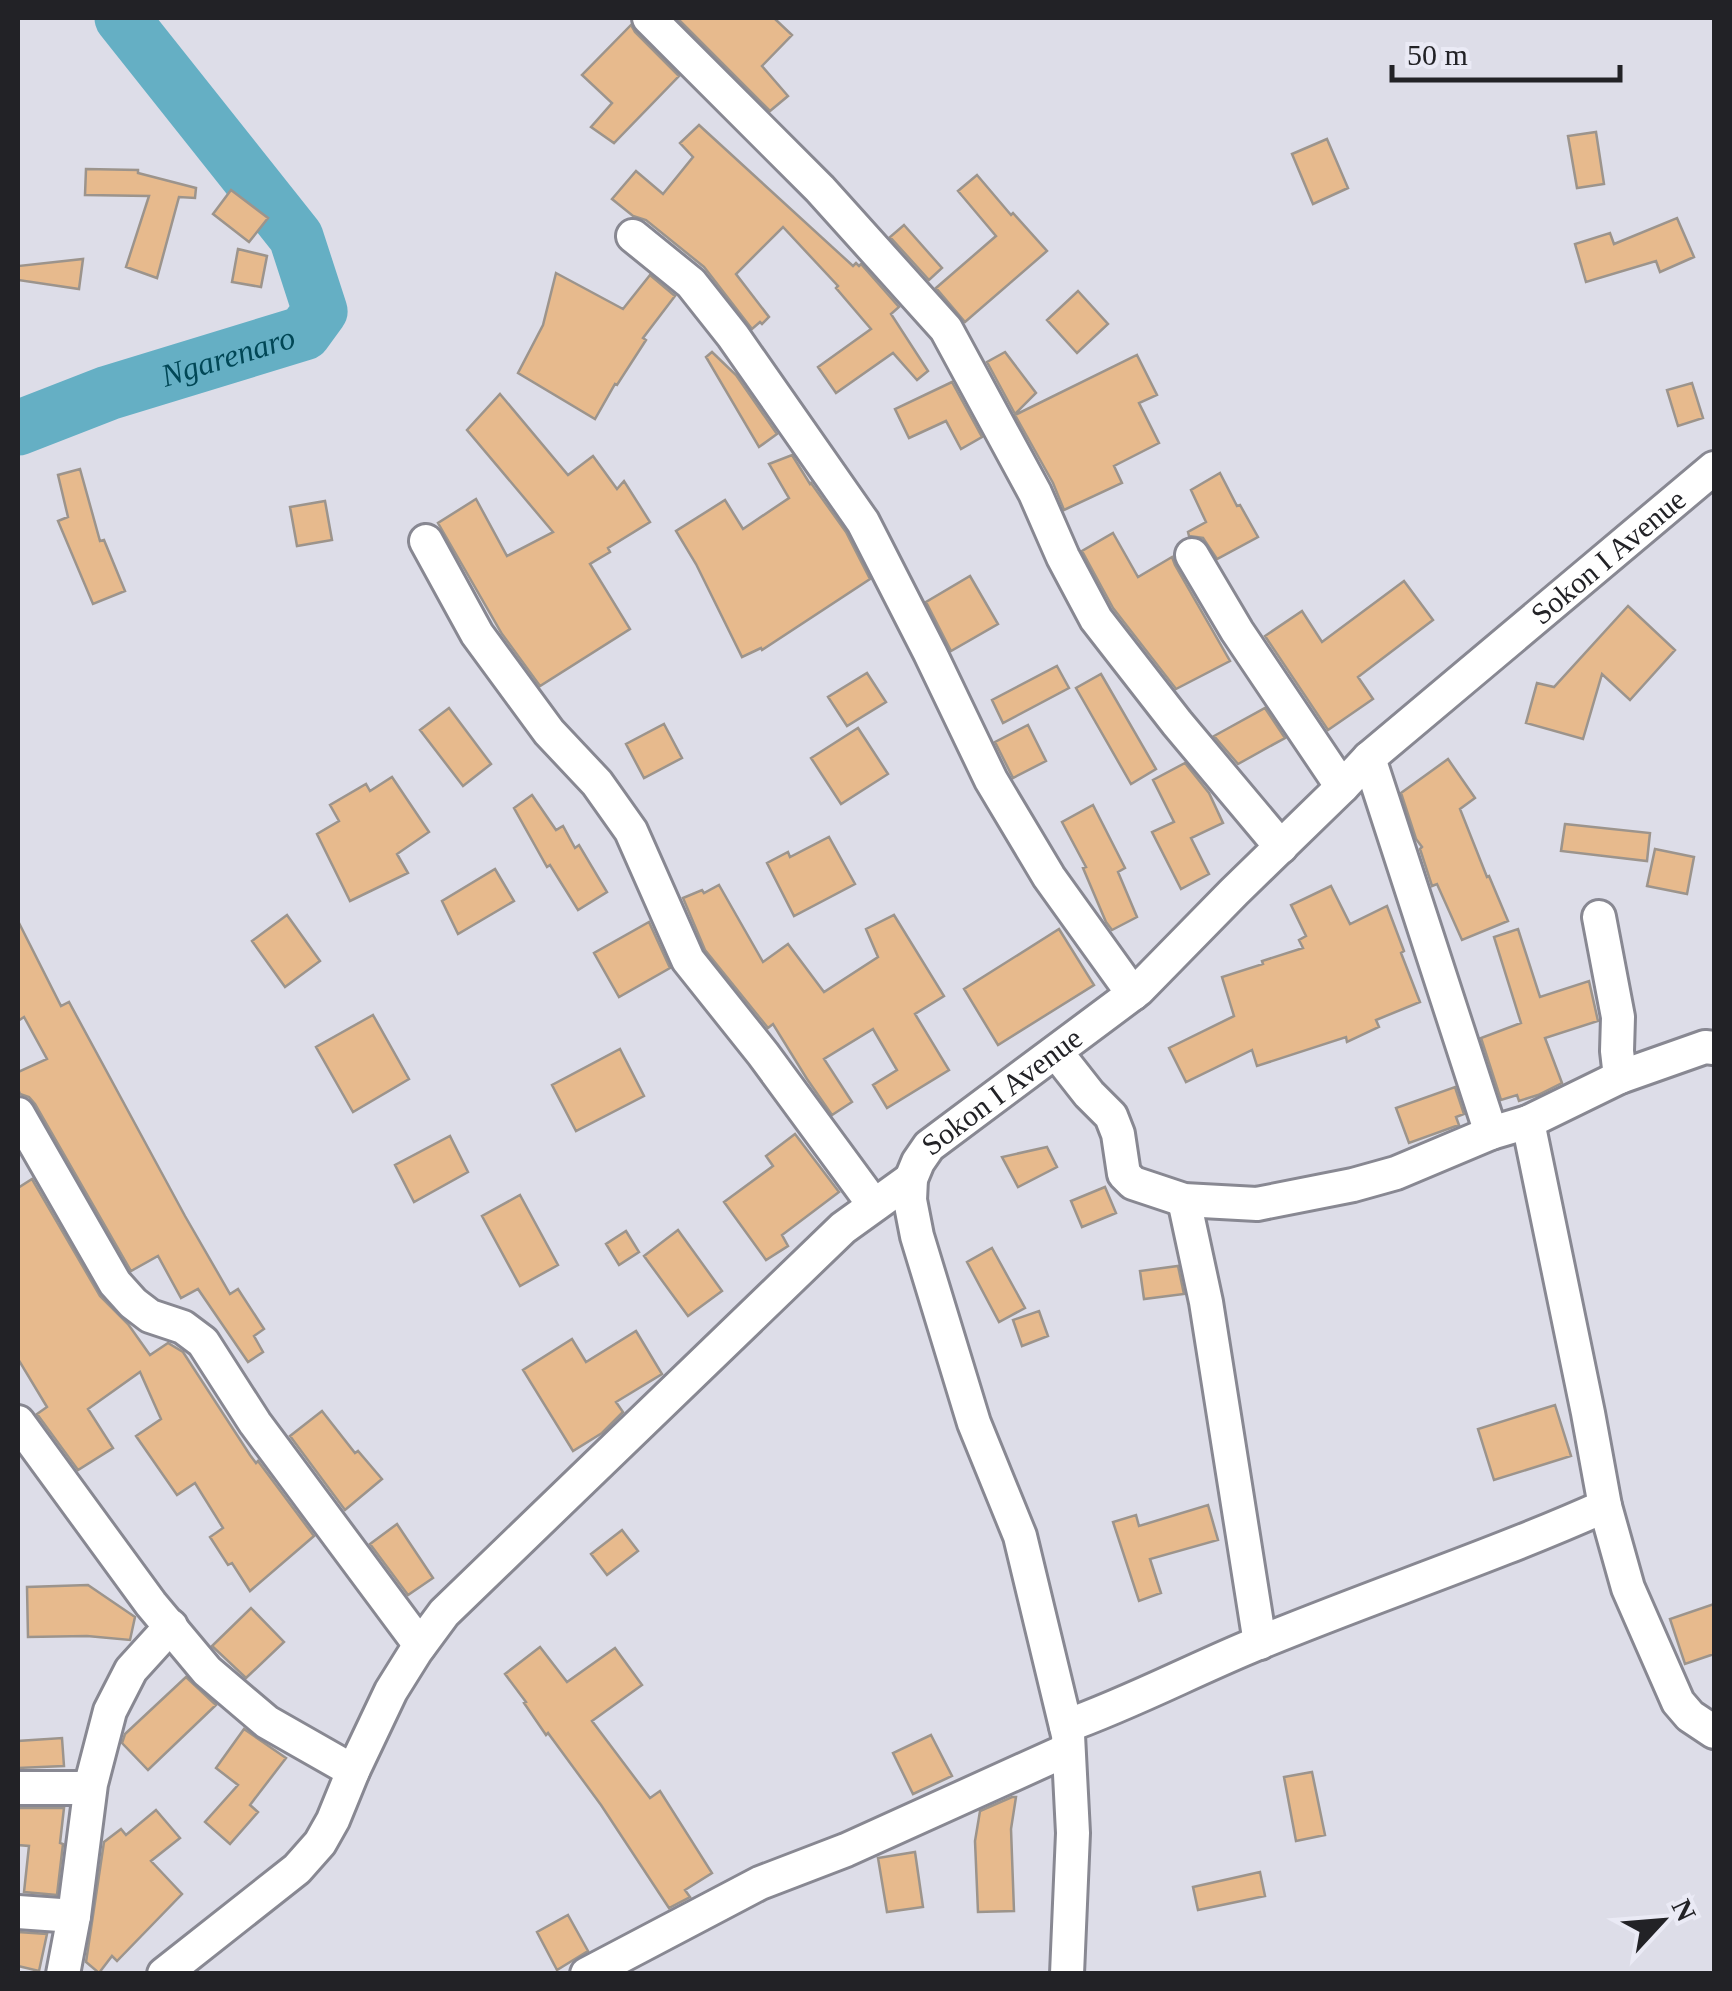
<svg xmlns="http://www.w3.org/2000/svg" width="1732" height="1991" font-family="Georgia,serif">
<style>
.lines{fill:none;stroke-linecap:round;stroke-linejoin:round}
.river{stroke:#65afc4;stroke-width:55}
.building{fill:#e7ba8d;stroke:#9c948c;stroke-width:2.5}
.minor-casing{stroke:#888892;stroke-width:38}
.minor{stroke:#fff;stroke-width:32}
.labels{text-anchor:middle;stroke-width:10;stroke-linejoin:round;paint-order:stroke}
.street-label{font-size:30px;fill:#222226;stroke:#eaeaf5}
.water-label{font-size:32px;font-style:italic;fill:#014756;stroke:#eaeaf5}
</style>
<rect width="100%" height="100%" fill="#dddde8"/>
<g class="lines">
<path class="river" id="s1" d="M 18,428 L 108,393 L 304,333 L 320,311 L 296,237 L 122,18"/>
</g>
<path class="building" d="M 677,18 L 774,18 L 792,35 L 762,66 L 788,96 L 770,111 Z
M 631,25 L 635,32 L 679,76 L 614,143 L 591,127 L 612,103 L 582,75 Z
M 699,125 L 853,266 L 856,263 L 859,266 L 861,264 L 899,307 L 891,314 L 928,371 L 917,380 L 893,353 L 836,393 L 818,367 L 871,329 L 836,288 L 838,286 L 783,227 L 736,274 L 769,317 L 762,324 L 760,322 L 752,329 L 704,267 L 646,220 L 633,216 L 612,199 L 636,171 L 663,194 L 693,157 L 680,143 Z
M 1596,132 L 1604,184 L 1577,188 L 1568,136 Z
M 1327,139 L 1348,188 L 1313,204 L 1292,154 Z
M 86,169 L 138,170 L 138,173 L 196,188 L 195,198 L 179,197 L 157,278 L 126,267 L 149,196 L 85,195 Z
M 977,175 L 1011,215 L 1013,213 L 1047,251 L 965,322 L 936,288 L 996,236 L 958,191 Z
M 231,190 L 268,218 L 249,242 L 213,214 Z
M 1677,218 L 1694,257 L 1660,272 L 1656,261 L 1586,282 L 1575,244 L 1610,233 L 1614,244 Z
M 904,225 L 942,268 L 929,280 L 890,237 Z
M 238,249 L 267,256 L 261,287 L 232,282 Z
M 83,259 L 79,289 L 18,280 L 18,266 Z
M 556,273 L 623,309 L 650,275 L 675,296 L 643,338 L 646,340 L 617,385 L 615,384 L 595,419 L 518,373 L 543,325 Z
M 1078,291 L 1108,324 L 1077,353 L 1047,320 Z
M 712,352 L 736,375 L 777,434 L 759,447 L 706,357 Z
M 1005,352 L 1036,393 L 1015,414 L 987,362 Z
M 1137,355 L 1157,395 L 1139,403 L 1159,443 L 1114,466 L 1122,483 L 1064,510 L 1053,483 L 1015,415 Z
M 952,382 L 982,437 L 961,449 L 946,421 L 909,438 L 895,409 Z
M 1692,383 L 1703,418 L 1678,426 L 1667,390 Z
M 500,394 L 568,475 L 593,456 L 617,489 L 624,481 L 650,522 L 608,548 L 610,552 L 590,564 L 630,629 L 540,686 L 502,634 L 438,523 L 476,499 L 507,556 L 553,532 L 467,430 Z
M 792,455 L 810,484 L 811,483 L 846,532 L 870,579 L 762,650 L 761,648 L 742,657 L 696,564 L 676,531 L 725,500 L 743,529 L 789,498 L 769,464 Z
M 80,469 L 100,541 L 104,540 L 125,591 L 93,604 L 58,521 L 68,517 L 58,475 Z
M 1220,473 L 1237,506 L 1240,505 L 1258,537 L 1217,559 L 1203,538 L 1189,536 L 1188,532 L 1206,522 L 1191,490 Z
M 325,501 L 332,540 L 297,546 L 290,507 Z
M 1113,533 L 1138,577 L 1172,557 L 1175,565 L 1230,661 L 1176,689 L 1113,608 L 1082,551 Z
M 970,576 L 998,624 L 951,651 L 926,602 Z
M 1404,581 L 1433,620 L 1358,677 L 1373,699 L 1328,730 L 1265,636 L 1302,611 L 1322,642 Z
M 1628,606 L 1675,650 L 1630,700 L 1602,674 L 1583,739 L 1526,723 L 1537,683 L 1554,687 Z
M 1057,666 L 1069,688 L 1003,723 L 992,700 Z
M 867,673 L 886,702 L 847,726 L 828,697 Z
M 1101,674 L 1156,769 L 1131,784 L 1076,688 Z
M 449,708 L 491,764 L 463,786 L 420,730 Z
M 1265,708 L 1285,738 L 1238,764 L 1214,736 Z
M 664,724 L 682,758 L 644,778 L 626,744 Z
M 1028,725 L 1046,761 L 1013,778 L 995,742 Z
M 858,728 L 888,774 L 841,804 L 811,758 Z
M 1448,759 L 1475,798 L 1460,809 L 1487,877 L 1489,876 L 1508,921 L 1462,940 L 1437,884 L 1432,886 L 1420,849 L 1422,847 L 1416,839 L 1401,793 Z
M 1185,763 L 1209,793 L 1223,823 L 1191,838 L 1209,874 L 1181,889 L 1152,832 L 1174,822 L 1153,780 Z
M 392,777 L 429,832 L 397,854 L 408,873 L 350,901 L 317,834 L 339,821 L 330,805 L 366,784 L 370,791 Z
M 532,795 L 556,830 L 563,826 L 575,848 L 579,845 L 607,892 L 578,910 L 550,865 L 547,867 L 514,808 Z
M 1093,805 L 1125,868 L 1118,872 L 1137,917 L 1112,930 L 1106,922 L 1083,868 L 1086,867 L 1062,822 Z
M 1565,824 L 1650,833 L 1647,861 L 1561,851 Z
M 829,837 L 855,884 L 794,916 L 767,863 L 788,852 L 790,857 Z
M 1655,849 L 1694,857 L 1687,894 L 1647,886 Z
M 495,869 L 514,901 L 458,934 L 442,901 Z
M 719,885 L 763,962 L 788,944 L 824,992 L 878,957 L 866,929 L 894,915 L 944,996 L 915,1014 L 949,1070 L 887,1108 L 873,1085 L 897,1070 L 873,1029 L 824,1059 L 852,1102 L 832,1115 L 807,1079 L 773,1024 L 768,1028 L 705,950 L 683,898 L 702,890 L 704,893 Z
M 1331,886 L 1350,924 L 1387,906 L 1404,951 L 1401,953 L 1420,1002 L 1376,1020 L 1379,1027 L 1347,1042 L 1346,1037 L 1257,1066 L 1252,1050 L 1186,1082 L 1169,1048 L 1234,1016 L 1222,977 L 1263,964 L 1262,961 L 1303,948 L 1299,940 L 1306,936 L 1291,905 Z
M 287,915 L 320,961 L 285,987 L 252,941 Z
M 18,921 L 61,1006 L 69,1002 L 185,1216 L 230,1294 L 238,1289 L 264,1329 L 254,1336 L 263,1352 L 248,1362 L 198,1289 L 181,1298 L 158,1256 L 131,1271 L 35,1104 L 29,1097 L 20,1094 L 18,1089 L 18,1072 L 47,1059 L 24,1017 L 18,1021 Z
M 649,922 L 670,968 L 619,997 L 594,953 Z
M 1059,929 L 1094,985 L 998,1045 L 964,989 Z
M 1518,929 L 1540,997 L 1589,981 L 1598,1021 L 1545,1038 L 1562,1083 L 1538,1095 L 1519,1101 L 1517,1095 L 1501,1100 L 1481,1038 L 1521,1023 L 1494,937 Z
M 373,1015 L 409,1079 L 353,1112 L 316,1047 Z
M 620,1049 L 644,1096 L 576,1131 L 552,1085 Z
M 1455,1087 L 1464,1114 L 1456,1117 L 1459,1125 L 1409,1143 L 1396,1108 Z
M 795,1134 L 839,1192 L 782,1235 L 788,1246 L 766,1260 L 724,1202 L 773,1166 L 766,1156 Z
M 450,1136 L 468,1172 L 414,1202 L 395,1165 Z
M 1047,1147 L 1057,1167 L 1018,1187 L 1002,1157 Z
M 32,1179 L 100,1296 L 128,1324 L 150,1355 L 168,1343 L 183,1352 L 250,1455 L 256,1463 L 258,1461 L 314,1536 L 250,1591 L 232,1563 L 228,1565 L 210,1537 L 223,1528 L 195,1483 L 177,1495 L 136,1436 L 161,1419 L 140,1372 L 88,1409 L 113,1448 L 78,1470 L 37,1414 L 47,1407 L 18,1359 L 18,1188 Z
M 1105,1187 L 1116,1213 L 1082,1227 L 1071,1201 Z
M 520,1195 L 558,1265 L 520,1286 L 482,1216 Z
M 678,1230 L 722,1291 L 688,1316 L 644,1256 Z
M 626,1231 L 639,1252 L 619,1265 L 606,1244 Z
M 992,1248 L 1025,1308 L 999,1322 L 967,1262 Z
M 1178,1266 L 1184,1294 L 1144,1299 L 1140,1271 Z
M 1039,1311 L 1048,1336 L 1022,1346 L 1013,1320 Z
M 636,1331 L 662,1374 L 616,1402 L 623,1412 L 602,1433 L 573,1451 L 523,1370 L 572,1339 L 586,1362 Z
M 1555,1405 L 1571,1456 L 1494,1480 L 1478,1429 Z
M 322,1411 L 355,1453 L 358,1451 L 382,1479 L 345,1510 L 290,1436 Z
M 1208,1505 L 1218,1540 L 1150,1559 L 1161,1593 L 1139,1601 L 1113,1522 L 1136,1515 L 1139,1526 Z
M 397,1524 L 433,1578 L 408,1595 L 370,1544 Z
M 622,1530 L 638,1551 L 607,1575 L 591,1554 Z
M 88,1585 L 135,1617 L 130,1640 L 87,1636 L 28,1637 L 27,1587 Z
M 1714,1604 L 1714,1654 L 1685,1664 L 1670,1619 Z
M 251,1608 L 284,1642 L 246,1678 L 212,1646 Z
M 540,1647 L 567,1682 L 615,1648 L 642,1685 L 592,1721 L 650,1798 L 660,1791 L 712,1873 L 685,1890 L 690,1897 L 669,1908 L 601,1805 L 548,1733 L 546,1735 L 524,1703 L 526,1702 L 505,1674 Z
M 186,1677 L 216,1705 L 148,1770 L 122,1743 L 125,1734 Z
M 244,1729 L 286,1758 L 250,1805 L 258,1812 L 230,1844 L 205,1822 L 238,1785 L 216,1768 Z
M 931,1735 L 952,1776 L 913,1794 L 893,1753 Z
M 62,1738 L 64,1766 L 18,1768 L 18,1741 Z
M 1312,1772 L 1325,1835 L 1296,1841 L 1284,1777 Z
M 1012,1797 L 1016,1797 L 1011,1829 L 1014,1911 L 978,1912 L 975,1841 L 980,1811 Z
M 18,1808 L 64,1808 L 60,1843 L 63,1844 L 57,1895 L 24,1892 L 29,1846 L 18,1845 Z
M 156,1810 L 180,1838 L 151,1861 L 182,1894 L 117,1961 L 112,1956 L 99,1973 L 86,1962 L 104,1842 L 121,1829 L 126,1835 Z
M 915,1852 L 923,1907 L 887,1912 L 878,1858 Z
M 1260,1872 L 1265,1896 L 1198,1910 L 1193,1887 Z
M 568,1915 L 588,1951 L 557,1970 L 537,1932 Z
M 18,1932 L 47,1934 L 39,1971 L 18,1966 Z"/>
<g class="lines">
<defs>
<g id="minor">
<path d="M 649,18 L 820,189 L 946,329 L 1035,493 L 1063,557 L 1096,619 L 1177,723 L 1281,847"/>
<path d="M 633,236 L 691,283 L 733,336 L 863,522 L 930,653 L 991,780 L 1049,877 L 1133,994"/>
<path d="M 426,541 L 477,634 L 549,732 L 597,783 L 631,831 L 688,960 L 763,1054 L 874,1205"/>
<path d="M 1192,555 L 1237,631 L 1342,787"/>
<path d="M 1369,758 L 1491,1133"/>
<path d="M 1599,917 L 1618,1017 L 1617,1051 L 1620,1077"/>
<path d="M 1056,1052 L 1089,1094 L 1111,1116 L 1118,1134 L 1124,1174 L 1133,1183 L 1184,1200 L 1257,1204 L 1353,1185 L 1396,1173 L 1491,1133 L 1528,1122 L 1620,1077 L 1705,1047 L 1714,1048"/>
<path d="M 18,1114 L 115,1283 L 133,1303 L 150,1316 L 183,1327 L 203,1342 L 255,1423 L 420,1645"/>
<path d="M 1528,1122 L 1588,1413 L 1605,1506 L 1628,1588 L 1678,1702 L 1690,1716 L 1714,1732"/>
<path d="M 1184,1200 L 1206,1302 L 1260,1643"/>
<path d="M 18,1422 L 151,1604 L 207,1671 L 267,1722 L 353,1771"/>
<path d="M 1066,1726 C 1128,1704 1187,1673 1249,1647 C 1366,1598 1489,1558 1605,1506"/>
<path d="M 18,1788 L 90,1788"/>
<path d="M 18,1912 L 74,1916"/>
<path d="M 63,1974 L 74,1916 L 91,1784 L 110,1711 L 131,1670 L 171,1626"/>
<path d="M 164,1974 L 297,1869 L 320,1843 L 333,1820 L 353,1771 L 391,1691 L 416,1651 L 444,1613 L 843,1228 L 911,1179"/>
<path d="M 587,1974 L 760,1883 L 846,1850 L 1067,1750"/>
<path id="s2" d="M 1067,1974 L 1073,1833 L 1068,1735 L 1020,1536 L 974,1423 L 917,1236 L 910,1200 L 911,1179 L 918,1162 L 929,1146 L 1138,990 L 1234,892 L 1342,787 L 1369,758 L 1714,468"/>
</g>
</defs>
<use href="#minor" class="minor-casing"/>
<use href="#minor" class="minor"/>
</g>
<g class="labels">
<g class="street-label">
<text dy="10" stroke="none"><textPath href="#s2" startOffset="1758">Sokon I Avenue</textPath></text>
<text dy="10" stroke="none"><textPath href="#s2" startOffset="948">Sokon I Avenue</textPath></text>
</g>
<g class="water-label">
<text dy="11" stroke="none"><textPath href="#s1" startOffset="222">Ngarenaro</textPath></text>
</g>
</g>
<rect width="1732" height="1991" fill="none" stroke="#222226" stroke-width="40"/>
<g transform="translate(1662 1921) rotate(64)" stroke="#eaeaf5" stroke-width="8" paint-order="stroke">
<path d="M0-8L18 38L0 25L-18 38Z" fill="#222226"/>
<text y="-15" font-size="28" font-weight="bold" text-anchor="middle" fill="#222226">N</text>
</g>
<path d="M1392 65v15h228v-15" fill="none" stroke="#222226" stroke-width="5"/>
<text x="1407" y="65" font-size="30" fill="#222226" stroke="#eaeaf5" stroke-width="8" paint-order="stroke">50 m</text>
</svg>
